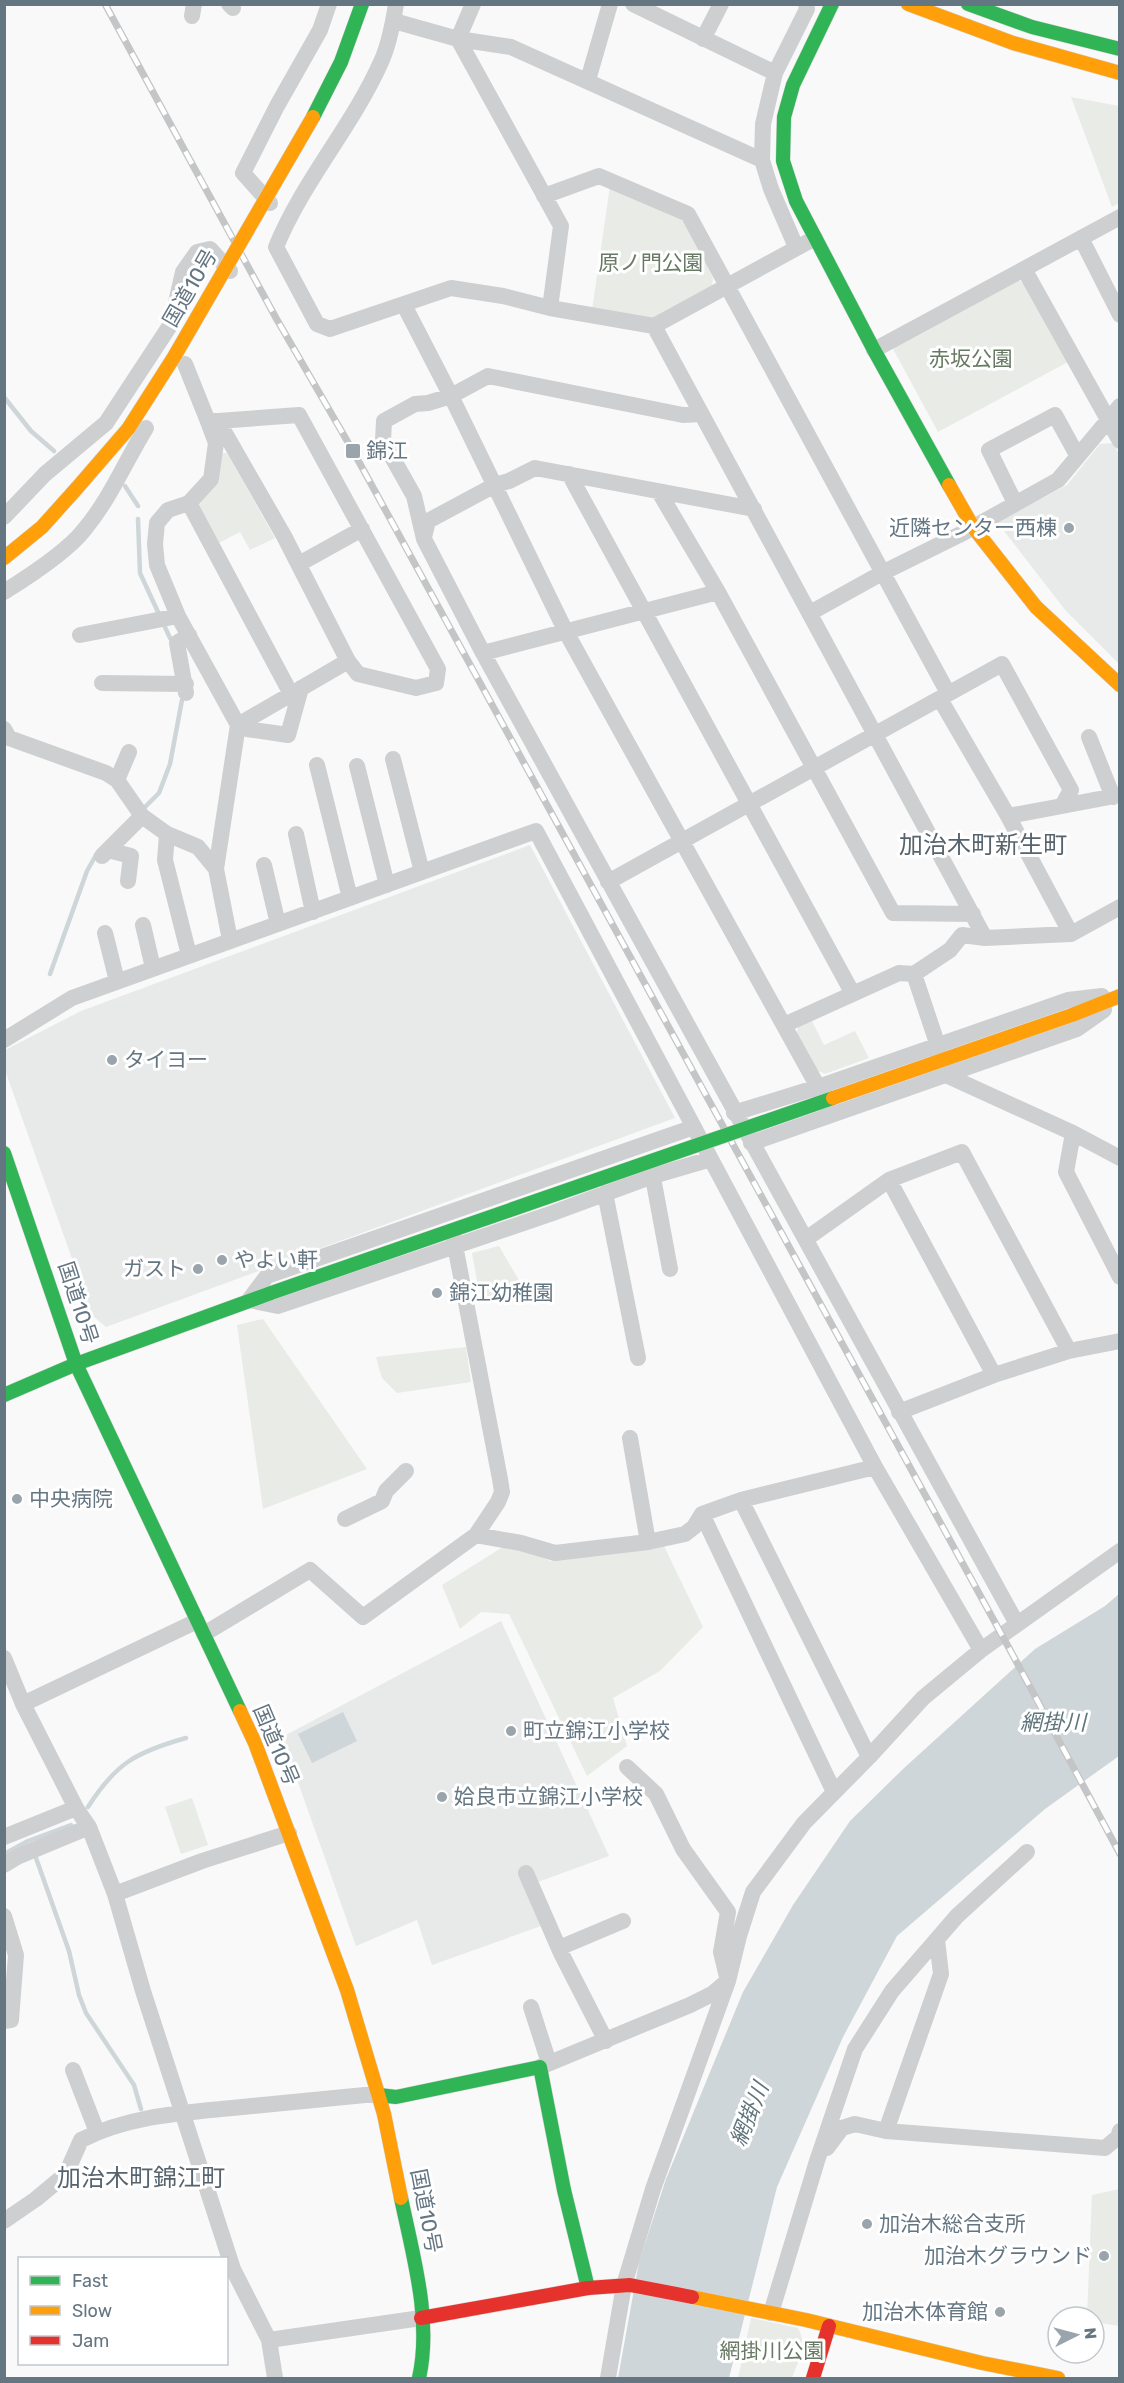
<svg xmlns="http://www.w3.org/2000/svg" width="1124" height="2383" font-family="Rubik,'Noto Sans JP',sans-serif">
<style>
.built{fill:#e8e9e9}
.green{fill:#e8ebe6}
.water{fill:#ced6d9}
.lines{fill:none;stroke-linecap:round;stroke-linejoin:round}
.stream{stroke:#ced6d9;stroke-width:4.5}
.fast-casing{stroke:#d5d6d7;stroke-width:15}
.slow-casing{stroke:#d5d6d7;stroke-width:15}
.jam-casing{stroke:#d5d6d7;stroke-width:15}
.street{stroke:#cecfd0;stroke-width:16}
.fast{stroke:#30b455;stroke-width:14}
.slow{stroke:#ff9f0a;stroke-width:14}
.jam{stroke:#e5322d;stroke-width:14}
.rail-casing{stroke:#c3c5c6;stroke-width:7}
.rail{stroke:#fff;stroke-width:4.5;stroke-dasharray:14;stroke-linecap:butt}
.fast-bridge-casing{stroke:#d5d6d7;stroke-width:15;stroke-linecap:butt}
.slow-bridge-casing{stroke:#d5d6d7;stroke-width:15;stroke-linecap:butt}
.fast-bridge{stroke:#30b455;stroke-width:14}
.slow-bridge{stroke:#ff9f0a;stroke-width:14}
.poi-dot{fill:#99a4ac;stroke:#fff;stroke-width:2}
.labels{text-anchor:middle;stroke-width:6;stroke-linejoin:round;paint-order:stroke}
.park-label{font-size:21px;fill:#687a64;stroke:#fff}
.street-label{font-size:21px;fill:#657683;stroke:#fff}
.poi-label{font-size:21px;fill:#657683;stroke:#fff;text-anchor:start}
.water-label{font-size:22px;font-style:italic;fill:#60757c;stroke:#fff}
.quarter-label{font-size:24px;fill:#57646e;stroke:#fff}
</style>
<rect width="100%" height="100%" fill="#f9f9f9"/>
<path class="built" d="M 1113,443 L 1120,456 L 1119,664 L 1066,611 L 997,522 L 1067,485 L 1100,444 Z
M 530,845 L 675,1118 L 106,1327 L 92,1315 L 5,1070 L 5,1050 L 81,1011 Z
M 501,1621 L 609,1856 L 527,1886 L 544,1925 L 432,1965 L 417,1920 L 356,1946 L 282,1737 Z"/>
<path class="green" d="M 1071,97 L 1119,106 L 1119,203 L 1112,207 Z
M 610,186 L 684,218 L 713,278 L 712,287 L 653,320 L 592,310 Z
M 1017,280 L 1025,283 L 1068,362 L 938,432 L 892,347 Z
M 222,453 L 227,453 L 275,538 L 250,550 L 240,532 L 217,544 L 197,503 L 219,481 Z
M 811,1019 L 824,1045 L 855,1031 L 869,1058 L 825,1074 L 816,1070 L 796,1035 L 799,1024 Z
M 499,1246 L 524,1289 L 481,1303 L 472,1253 Z
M 263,1319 L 367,1469 L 263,1509 L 237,1325 Z
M 466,1347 L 471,1382 L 397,1393 L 382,1378 L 376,1357 Z
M 511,1542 L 550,1561 L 664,1546 L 703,1627 L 660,1671 L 613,1698 L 627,1746 L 587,1776 L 509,1614 L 481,1612 L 460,1629 L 442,1585 Z
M 192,1798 L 208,1845 L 181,1854 L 165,1807 Z
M 1119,2189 L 1120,2189 L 1119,2326 L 1094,2322 L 1094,2317 L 1087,2317 L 1092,2195 Z
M 751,2318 L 798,2328 C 808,2346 798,2361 792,2378 L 738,2378 Z"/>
<path class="water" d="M 1119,1594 L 1119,1756 L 1045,1809 L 897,1936 L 843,2037 L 777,2187 L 729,2378 L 618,2378 L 639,2262 L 666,2179 L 743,1992 L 793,1905 L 850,1821 L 903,1769 L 1035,1649 L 1105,1606 Z
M 343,1712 L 357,1741 L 312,1763 L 298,1734 Z"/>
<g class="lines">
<path class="stream" d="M 4,397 L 31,431 L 54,451
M 125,486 L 138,506
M 138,519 L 140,573 L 170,638
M 145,807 L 159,793 L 170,764 L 182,700
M 50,974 L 87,871 L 96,855
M 88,1807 C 116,1763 136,1752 186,1738
M 4,1854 L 28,1841 L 71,1825
M 36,1858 L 69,1951 L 79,1995 L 86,2013 L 134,2085 L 141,2109"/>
<defs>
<path id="fast" d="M 832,4 L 793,85 L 784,117 L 783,161 L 796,201 L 874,350 L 949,485
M 968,4 L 1032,27 L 1120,49
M 313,117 L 341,62 L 362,4
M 4,1153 L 76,1364 L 240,1711
M 4,1395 L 76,1364 L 271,1293
M 379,2095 L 396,2097 L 540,2067 L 564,2190 L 588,2288
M 401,2198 C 413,2256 432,2320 419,2378"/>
<path id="slow" d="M 908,4 L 1013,43 L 1120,73
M 949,485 L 973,527 L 1036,607 L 1120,685
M 4,558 L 42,527 L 77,488
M 1072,1015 L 1120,996
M 240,1711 L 255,1743 L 347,1990 L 384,2114 L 401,2198
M 692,2297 L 806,2320 L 982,2363 L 1058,2378"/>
<path id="jam" d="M 421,2318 L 588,2288 L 630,2285 L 692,2297
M 813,2378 L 829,2326"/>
</defs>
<use href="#fast" class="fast-casing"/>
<use href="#slow" class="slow-casing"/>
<use href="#jam" class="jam-casing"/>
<path class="street" d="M 229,4 L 233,8
M 396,4 C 393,23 389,45 381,62 C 352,127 303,181 276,247 L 317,324 L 330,329 L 451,288 L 503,296 L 550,308 L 654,326 L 815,238
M 633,4 L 775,73 L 763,124 L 762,160
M 192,16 L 194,4
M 394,21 L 458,39 L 511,47 L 762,160 L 771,189 L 796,247
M 458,39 L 561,226 L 550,308
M 458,39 L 473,4
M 703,39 L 721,4
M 775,73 L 807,9 L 806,4
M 588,80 L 610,4
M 544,196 L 599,176 L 688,214 L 948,693
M 270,203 L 243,173 L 277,106 L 320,30 L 329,4
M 1081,238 L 1120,315
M 1024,269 L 1120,217
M 404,305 L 451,396 L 566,632 L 818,1087 L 830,1115
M 654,326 L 985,938
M 874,350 L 1024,269 L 1120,441
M 185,364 L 207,419 L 217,421
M 701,414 L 683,415 L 488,376 L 451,396 L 428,403 L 415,404 L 384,421 L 383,441 L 414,496 L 424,539 L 483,653 L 1017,1624
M 299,415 L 438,669 L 436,683 L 416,688 L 358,674 L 348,661 L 284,536 L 218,421 Z
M 207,419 L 216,443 L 211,479 L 189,503 L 168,510 L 157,523 L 155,544 L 157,565 L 178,616 L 238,725 L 348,661
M 569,474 L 853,994
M 659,492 L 718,592 L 893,913 L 973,914
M 189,503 L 291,694
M 1015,503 L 989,450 L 1055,415 L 1077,455
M 4,517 L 45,474 L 106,423 L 171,324 L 183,272 L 197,252 L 210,249 L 230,271
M 424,537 L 428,521 L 495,485 L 509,481 L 535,468 L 754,509
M 299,564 L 362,529
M 4,592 C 28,577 67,552 84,530 C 110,499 125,462 146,428
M 810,613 L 882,573 L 963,533 L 1058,480 L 1120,406
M 80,635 L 178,616
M 483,653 L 718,592
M 102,683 L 186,684
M 186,693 L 177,643 L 189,635
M 940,699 L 1008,816 L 1071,934
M 4,729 L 9,738 L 106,773 L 117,780 L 142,816 L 167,834 L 198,847 L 216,869
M 1089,737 L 1113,797
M 393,759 L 422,872
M 317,765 L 350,898
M 357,766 L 387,885
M 117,780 L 129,752
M 1008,816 L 1062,806
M 167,834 L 165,860 L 189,955
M 296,834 L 313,912
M 108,850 L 131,856 L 128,881
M 102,856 L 142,816
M 264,865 L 278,924
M 608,882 L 1002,664 L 1071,790 L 1062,806 L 1120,795
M 143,925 L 153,968
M 105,933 L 117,981
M 230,940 L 216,869 L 238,725 L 247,729 L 288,735 L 301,688
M 914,974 L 948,1076 L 1073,1133 L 1120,1158
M 784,1025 L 899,973 L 914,974 L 950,950 L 962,935 L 985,938 L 1071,934 L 1120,907
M 4,1040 L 72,998 L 536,831 L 875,1467 L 981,1650
M 734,1113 L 818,1087 L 1068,1000 L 1102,996
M 694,1127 L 267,1276 L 249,1300 L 278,1306 L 550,1214 L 653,1176 L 711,1159
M 1073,1133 L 1066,1172 L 1120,1277
M 751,1143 L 1077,1029 L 1104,1010
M 651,1167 L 670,1269
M 889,1180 L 994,1375
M 605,1193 L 638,1358
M 806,1239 L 889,1180 L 962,1152 L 1069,1351
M 899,1412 L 994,1375 L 1069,1351 L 1120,1341
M 630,1438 L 648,1542
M 741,1500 L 869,1757
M 702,1514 L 834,1792
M 345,1519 L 382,1501 L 386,1491 L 406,1471
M 476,1535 L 521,1543 L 555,1553 L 648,1542 L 685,1534 L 694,1527 L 702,1514 L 741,1500 L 875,1467
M 204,1634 L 310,1570 L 363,1617 L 476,1535 L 498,1502 L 502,1492 L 500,1479 L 453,1235
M 4,1658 L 23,1704 L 76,1808 L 89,1827 L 115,1894 L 143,1991 L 233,2269 L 269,2340 L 275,2378
M 23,1704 L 197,1621
M 627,1767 L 656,1794 L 683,1849 L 728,1912 L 721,1952 L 727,1977
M 4,1837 L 76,1808
M 4,1865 L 19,1856 L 89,1827
M 526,1873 L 561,1953 L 606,2041
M 115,1894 L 202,1861 L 289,1833
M 4,1916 L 16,1955 L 11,2020 L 4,2021
M 559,1948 L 623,1921
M 531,2007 L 549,2063
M 540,2067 L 690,2005 L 712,1994 L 726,1982
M 73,2070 L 97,2132
M 886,2131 L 941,1974 L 937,1940
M 827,2148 L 842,2128 L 855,2124 L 886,2131 L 1105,2148 L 1118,2137 L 1120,2131
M 4,2221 L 36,2199 L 66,2174 L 81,2140 C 129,2116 180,2113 232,2108 C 277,2104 321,2099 365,2095 L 379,2095
M 771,2313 L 817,2161 L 855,2049 L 892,1991 L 957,1916 L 1027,1852
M 269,2340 L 421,2318
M 608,2378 L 624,2285 L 653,2189 L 728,1981 L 739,1936 L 753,1892 L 804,1823 L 869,1757 L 923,1698 L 981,1650 L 1120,1551"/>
<use href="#fast" class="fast"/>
<use href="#slow" class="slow"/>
<use href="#jam" class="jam"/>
<defs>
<path id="rail" d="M 105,4 L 276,318 L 353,451 L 1009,1648 L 1120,1854"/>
</defs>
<use href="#rail" class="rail-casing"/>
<use href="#rail" class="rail"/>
<defs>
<path id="fast-bridge" d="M 271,1293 L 833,1098"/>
<path id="slow-bridge" d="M 77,488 L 128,429 L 174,357 L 313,117
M 833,1098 L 1072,1015"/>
</defs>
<use href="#fast-bridge" class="fast-bridge-casing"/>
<use href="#slow-bridge" class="slow-bridge-casing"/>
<use href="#fast-bridge" class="fast-bridge"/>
<use href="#slow-bridge" class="slow-bridge"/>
</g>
<g class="poi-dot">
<rect x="345" y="443" width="16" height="16" rx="3"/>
<circle cx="1069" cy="528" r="6"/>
<circle cx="112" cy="1060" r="6"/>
<circle cx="222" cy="1260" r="6"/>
<circle cx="198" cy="1269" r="6"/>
<circle cx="437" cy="1293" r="6"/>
<circle cx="17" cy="1499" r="6"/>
<circle cx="511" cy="1731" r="6"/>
<circle cx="442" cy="1797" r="6"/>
<circle cx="867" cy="2224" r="6"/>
<circle cx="1104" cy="2256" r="6"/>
<circle cx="1000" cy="2312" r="6"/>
</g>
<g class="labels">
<g class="park-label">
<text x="651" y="270">原ノ門公園</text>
<text x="971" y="366">赤坂公園</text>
<text x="772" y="2358">網掛川公園</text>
</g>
<g class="street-label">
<text transform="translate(190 288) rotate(-60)" y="7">国道10号</text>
<text transform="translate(78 1303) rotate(72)" y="7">国道10号</text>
<text transform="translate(276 1745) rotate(67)" y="7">国道10号</text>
<text transform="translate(426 2211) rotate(79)" y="7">国道10号</text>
</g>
<g class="poi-label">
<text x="366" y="458">錦江</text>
<text x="1057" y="535" text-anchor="end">近隣センター西棟</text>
<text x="124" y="1067">タイヨー</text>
<text x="234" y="1267">やよい軒</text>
<text x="186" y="1276" text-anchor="end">ガスト</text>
<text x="449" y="1300">錦江幼稚園</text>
<text x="29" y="1506">中央病院</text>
<text x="523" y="1738">町立錦江小学校</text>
<text x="454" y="1804">姶良市立錦江小学校</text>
<text x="879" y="2231">加治木総合支所</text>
<text x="1092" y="2263" text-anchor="end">加治木グラウンド</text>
<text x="988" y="2319" text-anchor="end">加治木体育館</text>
</g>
<g class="water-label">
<text x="1053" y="1730">網掛川</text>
<text transform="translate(749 2114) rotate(-68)" y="8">網掛川</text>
</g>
<g class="quarter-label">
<text x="983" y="853">加治木町新生町</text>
<text x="141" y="2186">加治木町錦江町</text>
</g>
</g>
<rect width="1124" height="2383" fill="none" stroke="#657683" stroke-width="12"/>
<rect x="18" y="2257" width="210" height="108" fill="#ffffff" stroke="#c1c8cd" stroke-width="1.5"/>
<rect x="30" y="2276" width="30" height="9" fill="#30b455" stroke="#c1c8cd" stroke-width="1.5"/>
<text x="72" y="2287" font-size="18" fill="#657683">Fast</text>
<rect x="30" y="2306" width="30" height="9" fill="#ff9f0a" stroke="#c1c8cd" stroke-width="1.5"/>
<text x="72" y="2317" font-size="18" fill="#657683">Slow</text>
<rect x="30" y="2336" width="30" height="9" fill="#e5322d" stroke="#c1c8cd" stroke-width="1.5"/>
<text x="72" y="2347" font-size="18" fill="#657683">Jam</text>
<g transform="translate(1076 2335) rotate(84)"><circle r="28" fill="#ffffff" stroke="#c1c8cd" stroke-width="1.5"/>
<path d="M0-4.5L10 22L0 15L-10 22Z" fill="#99a4ac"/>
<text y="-9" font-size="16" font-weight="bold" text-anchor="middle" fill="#657683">N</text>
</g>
</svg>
